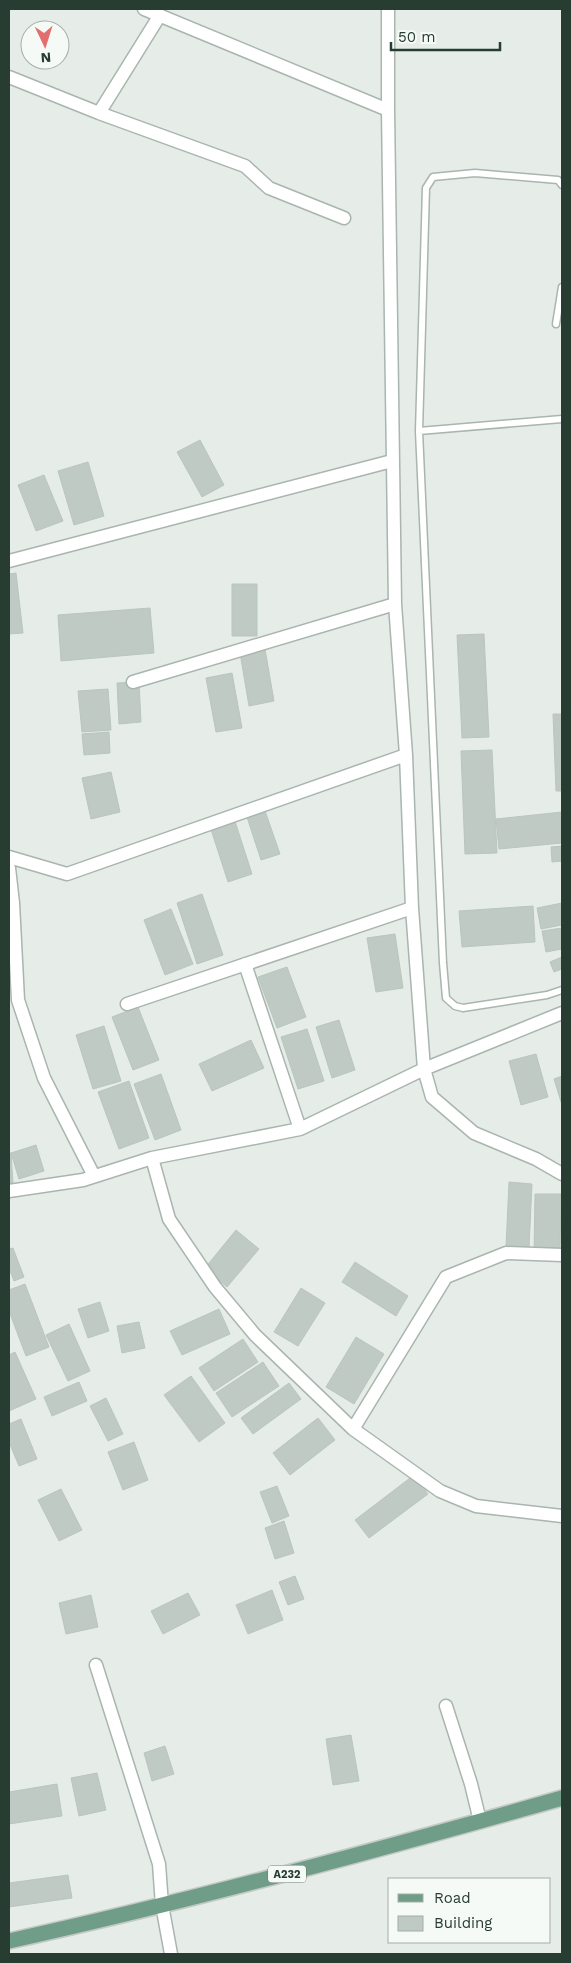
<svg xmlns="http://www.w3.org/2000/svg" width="571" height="1963" font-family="'Work Sans',sans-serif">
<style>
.building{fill:#becac3;stroke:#b9c6bd}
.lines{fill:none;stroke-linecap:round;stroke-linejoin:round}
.service-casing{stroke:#a9b5ae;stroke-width:9}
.minor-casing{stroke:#a9b5ae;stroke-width:15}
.primary-casing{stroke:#c3c9c6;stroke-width:18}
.service{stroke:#fff;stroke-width:6}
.minor{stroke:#fff;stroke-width:12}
.primary{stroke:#709d87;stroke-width:15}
.labels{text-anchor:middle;stroke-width:4;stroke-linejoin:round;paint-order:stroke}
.shield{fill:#f6faf7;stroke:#65766d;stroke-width:1}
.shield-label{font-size:11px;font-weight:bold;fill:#273d32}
</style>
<rect width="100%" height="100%" fill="#e6ede8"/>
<path class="building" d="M 200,440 L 224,485 L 202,497 L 177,452 Z
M 88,462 L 104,516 L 74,525 L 58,471 Z
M 44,475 L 63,521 L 36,531 L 18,485 Z
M 16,573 L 23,633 L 9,634 L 9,574 Z
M 232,584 L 257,584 L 257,636 L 232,636 Z
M 150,608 L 154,653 L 61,661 L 58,615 Z
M 484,634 L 489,737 L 462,738 L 457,635 Z
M 265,649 L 274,701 L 249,706 L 240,653 Z
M 232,673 L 242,728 L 216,732 L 206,678 Z
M 139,682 L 141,722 L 119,724 L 117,683 Z
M 108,689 L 111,730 L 82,732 L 78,691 Z
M 553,714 L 562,714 L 562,791 L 556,791 Z
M 109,732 L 110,753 L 84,755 L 82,734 Z
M 492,750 L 497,853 L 465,854 L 461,751 Z
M 111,772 L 120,812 L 91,819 L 82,778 Z
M 263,805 L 280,854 L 261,860 L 245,811 Z
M 232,812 L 252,874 L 228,882 L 208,820 Z
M 562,812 L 562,843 L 499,849 L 496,819 Z
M 562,846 L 562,861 L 552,862 L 551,847 Z
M 202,894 L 223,955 L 197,964 L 177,903 Z
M 562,903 L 562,925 L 541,929 L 537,908 Z
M 533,906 L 535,942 L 462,947 L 459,911 Z
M 171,909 L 193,964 L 165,975 L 144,920 Z
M 562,928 L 562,949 L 546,952 L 542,931 Z
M 395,934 L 403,988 L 376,992 L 367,938 Z
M 562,957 L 562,969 L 554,972 L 550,962 Z
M 287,967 L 306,1017 L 277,1028 L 258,977 Z
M 138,1007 L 159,1060 L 133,1070 L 112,1017 Z
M 339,1020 L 355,1070 L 332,1078 L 316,1027 Z
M 104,1026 L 121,1081 L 93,1089 L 76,1035 Z
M 307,1029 L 324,1081 L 298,1089 L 281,1037 Z
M 251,1040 L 264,1068 L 212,1091 L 199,1064 Z
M 536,1054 L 548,1097 L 521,1105 L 509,1061 Z
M 161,1074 L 181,1130 L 155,1140 L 134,1084 Z
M 562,1076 L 562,1105 L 554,1079 Z
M 129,1081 L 149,1138 L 119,1149 L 98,1092 Z
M 36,1145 L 44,1171 L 19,1179 L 11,1153 Z
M 9,1153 L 11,1153 L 13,1183 L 9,1183 Z
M 509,1182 L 532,1184 L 529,1248 L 506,1247 Z
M 535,1194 L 561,1194 L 560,1252 L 534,1252 Z
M 236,1230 L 259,1249 L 227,1287 L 205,1268 Z
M 13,1248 L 24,1277 L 14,1281 L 9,1268 L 9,1249 Z
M 355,1262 L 408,1296 L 396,1316 L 342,1282 Z
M 25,1284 L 49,1347 L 26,1356 L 9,1311 L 9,1290 Z
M 301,1288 L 325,1303 L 298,1346 L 274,1332 Z
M 100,1302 L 109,1331 L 88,1338 L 78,1309 Z
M 219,1309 L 230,1334 L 182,1355 L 170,1331 Z
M 139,1322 L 145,1348 L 122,1353 L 117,1326 Z
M 69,1324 L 90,1371 L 68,1381 L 46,1335 Z
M 356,1337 L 384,1354 L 354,1404 L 326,1387 Z
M 243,1339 L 258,1362 L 214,1391 L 199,1368 Z
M 15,1352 L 36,1399 L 9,1411 L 9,1355 Z
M 263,1362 L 279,1386 L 232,1417 L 216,1393 Z
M 191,1376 L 225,1423 L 199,1442 L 164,1395 Z
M 79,1382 L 87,1401 L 52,1416 L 44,1397 Z
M 289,1383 L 301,1399 L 253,1434 L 241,1418 Z
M 106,1398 L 123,1434 L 108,1441 L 90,1406 Z
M 318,1418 L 335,1440 L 290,1475 L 273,1453 Z
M 21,1419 L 37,1459 L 19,1466 L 9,1442 L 9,1424 Z
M 134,1442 L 148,1480 L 123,1490 L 108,1452 Z
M 414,1475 L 428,1494 L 369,1538 L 355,1520 Z
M 277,1486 L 289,1516 L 272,1523 L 260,1492 Z
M 61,1489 L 82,1530 L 59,1541 L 38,1500 Z
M 284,1521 L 294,1553 L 275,1559 L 265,1528 Z
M 295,1576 L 304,1599 L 288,1605 L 279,1582 Z
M 272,1590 L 283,1620 L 248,1634 L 236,1605 Z
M 188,1593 L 200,1615 L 163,1634 L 151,1611 Z
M 91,1595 L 98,1627 L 66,1634 L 59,1603 Z
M 351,1735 L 359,1781 L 333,1785 L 326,1739 Z
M 165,1746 L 174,1774 L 152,1781 L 144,1753 Z
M 97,1773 L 106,1810 L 79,1816 L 71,1778 Z
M 57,1784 L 62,1816 L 9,1824 L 9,1792 Z
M 68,1875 L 72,1898 L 9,1907 L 9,1883 Z"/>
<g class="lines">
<defs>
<path id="service" d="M 562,185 L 558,180 L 475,173 L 433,177 L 426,188 L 419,431 L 443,963 L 446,998 L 455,1006 L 463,1008 L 547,995 L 562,990
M 556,324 L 562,287
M 419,431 L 562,419"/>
<path id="minor" d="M 144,9 L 388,110 L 395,604 L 406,755 L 412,908 L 424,1069 L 432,1097 L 474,1133 L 536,1159 L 562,1174
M 9,77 L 99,113 L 245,166 L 269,188 L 344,218
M 388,110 L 388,9
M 99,113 L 160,15
M 9,561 L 392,461
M 133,682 L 395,604
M 9,857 L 67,874 L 406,755
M 9,868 L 13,903 L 18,1000 L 44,1078 L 94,1176
M 245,964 L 300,1129
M 127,1004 L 412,908
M 152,1158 L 169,1219 L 215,1287 L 255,1335 L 353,1429 L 440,1491 L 476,1506 L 562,1516
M 9,1191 L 83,1180 L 152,1158 L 300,1129 L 424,1069 L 562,1013
M 353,1429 L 446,1277 L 506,1253 L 562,1255
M 96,1665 L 159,1864 L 162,1905 L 171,1954
M 446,1706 L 471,1784 L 480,1821"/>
<path id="primary" d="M 9,1941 C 195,1900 379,1850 562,1798"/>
</defs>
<use href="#service" class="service-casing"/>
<use href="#minor" class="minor-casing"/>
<use href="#primary" class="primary-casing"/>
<use href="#service" class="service"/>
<use href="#minor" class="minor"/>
<use href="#primary" class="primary"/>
</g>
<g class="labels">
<rect class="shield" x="268" y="1865.5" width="38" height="17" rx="4"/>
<g class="shield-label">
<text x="287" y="1878">A232</text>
</g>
</g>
<rect width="571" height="1963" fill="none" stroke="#273d32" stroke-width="20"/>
<rect x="388" y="1878" width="162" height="65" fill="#f6faf7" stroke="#a3aea8"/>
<rect x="398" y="1894" width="25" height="8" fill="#709d87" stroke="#a3aea8"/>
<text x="434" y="1903" font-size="15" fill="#273d32">Road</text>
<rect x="398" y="1916" width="25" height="15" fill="#becac3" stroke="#a3aea8"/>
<text x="434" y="1928" font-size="15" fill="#273d32">Building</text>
<g transform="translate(45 45) rotate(176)"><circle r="24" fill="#f6faf7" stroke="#a3aea8"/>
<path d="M0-4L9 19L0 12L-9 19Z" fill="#e26f6e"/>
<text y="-8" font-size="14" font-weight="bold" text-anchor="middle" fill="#273d32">N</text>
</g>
<path d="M391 42v8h109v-8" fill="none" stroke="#273d32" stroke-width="2.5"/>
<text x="398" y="42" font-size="15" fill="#273d32" stroke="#f6faf7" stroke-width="4" paint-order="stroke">50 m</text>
</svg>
